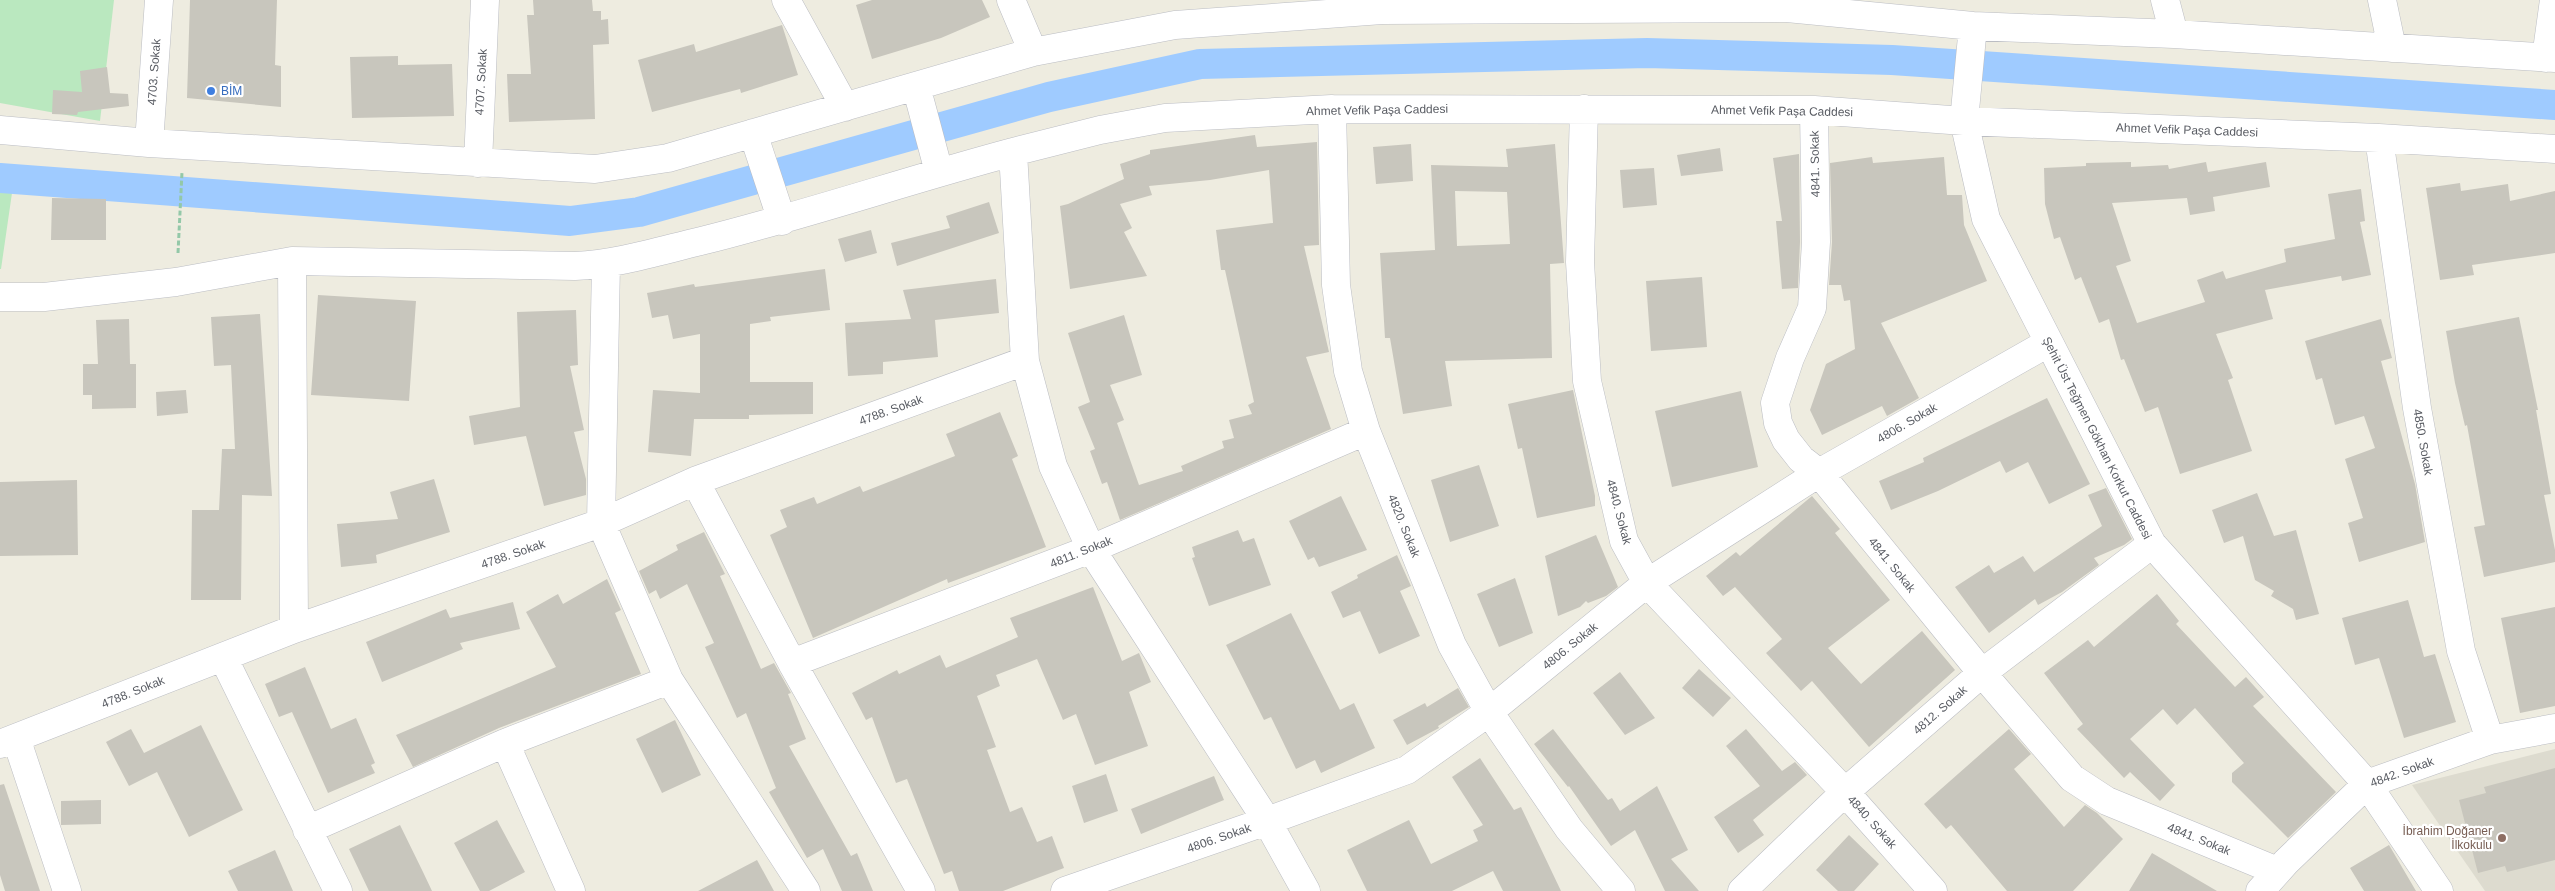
<svg xmlns="http://www.w3.org/2000/svg" width="2555" height="891" font-family="Arial,sans-serif">
<style>
.education{fill:#dddbcf}
.green{fill:#bae8bf}
.lines{fill:none;stroke-linecap:round;stroke-linejoin:round}
.canal{stroke:#9fcbff;stroke-width:30}
.building{fill:#c8c6bd;fill-rule:evenodd}
.minor-casing{stroke:#bbbdc3;stroke-width:29}
.path{stroke:#93c8a8;stroke-width:3;stroke-dasharray:5 2.5;stroke-linecap:butt}
.minor{stroke:#fff;stroke-width:28}
.shop-dot{fill:#3f7fe0;stroke:#fff;stroke-width:2}
.education-dot{fill:#8d6e63;stroke:#fff;stroke-width:2}
.labels{text-anchor:middle;stroke-width:4.5;stroke-linejoin:round;paint-order:stroke}
.street-label{font-size:12px;fill:#595c63;stroke:#fff}
.shop-label{font-size:12px;fill:#366cbe;stroke:#fff;text-anchor:start}
.education-label{font-size:12px;fill:#785e54;stroke:#fff;text-anchor:end}
</style>
<rect width="100%" height="100%" fill="#eeece0"/>
<path class="education" d="M 2555,749 L 2555,891 L 2485,891 L 2412,785 Z"/>
<path class="green" d="M 0,0 L 114,0 L 100,121 L 0,103 Z
M 0,192 L 12,193 L 1,269 L 0,269 Z"/>
<g class="lines">
<path class="canal" d="M 0,178 L 570,221 L 639,212 L 1049,97 L 1200,64 L 1647,53 L 1892,60 L 2555,105"/>
</g>
<path class="building" d="M 190,0 L 277,0 L 275,65 L 281,66 L 281,107 L 187,98 Z
M 533,0 L 592,0 L 593,11 L 601,11 L 601,20 L 608,19 L 609,44 L 593,45 L 595,119 L 509,122 L 507,74 L 531,74 L 527,15 L 534,15 Z
M 872,0 L 982,0 L 990,17 L 941,38 L 872,59 L 856,5 Z
M 782,25 L 798,75 L 741,93 L 740,89 L 652,112 L 638,60 L 694,44 L 696,52 Z
M 398,56 L 398,65 L 452,64 L 454,116 L 352,118 L 350,57 Z
M 107,67 L 110,93 L 128,94 L 129,106 L 78,112 L 77,115 L 52,114 L 53,90 L 82,92 L 80,71 Z
M 1255,135 L 1257,147 L 1317,142 L 1319,245 L 1304,246 L 1329,352 L 1306,357 L 1331,429 L 1120,520 L 1107,482 L 1102,484 L 1090,451 L 1095,449 L 1078,407 L 1090,402 L 1068,333 L 1124,315 L 1142,375 L 1110,385 L 1124,420 L 1117,423 L 1139,485 L 1183,471 L 1181,466 L 1224,448 L 1222,441 L 1234,438 L 1229,420 L 1252,414 L 1248,405 L 1254,402 L 1225,270 L 1221,270 L 1216,230 L 1273,223 L 1269,170 L 1210,180 L 1149,186 L 1152,195 L 1120,204 L 1132,228 L 1124,232 L 1147,276 L 1070,289 L 1060,206 L 1068,204 L 1124,179 L 1120,164 L 1150,154 L 1150,150 Z
M 1411,144 L 1413,181 L 1376,184 L 1373,147 Z
M 1555,144 L 1564,263 L 1550,264 L 1552,358 L 1445,361 L 1452,406 L 1403,414 L 1390,338 L 1385,338 L 1380,253 L 1435,250 L 1431,165 L 1508,167 L 1506,149 ZM 1455,191 L 1507,192 L 1510,244 L 1457,246 Z
M 1720,148 L 1723,171 L 1681,176 L 1677,155 Z
M 1799,154 L 1800,242 L 1798,288 L 1782,289 L 1776,221 L 1782,221 L 1773,158 Z
M 1872,157 L 1873,163 L 1944,157 L 1947,195 L 1962,195 L 1964,225 L 1987,281 L 1881,323 L 1919,398 L 1887,416 L 1882,406 L 1822,435 L 1810,410 L 1826,364 L 1855,349 L 1850,300 L 1844,301 L 1841,285 L 1829,285 L 1832,242 L 1830,163 Z
M 2131,162 L 2131,167 L 2168,165 L 2169,169 L 2206,162 L 2208,172 L 2266,162 L 2270,187 L 2213,197 L 2215,211 L 2190,215 L 2187,198 L 2112,203 L 2131,261 L 2116,266 L 2137,323 L 2205,302 L 2197,280 L 2223,271 L 2226,279 L 2286,262 L 2284,249 L 2335,239 L 2328,194 L 2361,189 L 2365,221 L 2360,222 L 2371,275 L 2342,281 L 2341,276 L 2265,290 L 2273,319 L 2216,334 L 2233,378 L 2228,380 L 2252,451 L 2180,474 L 2158,407 L 2145,412 L 2124,359 L 2121,360 L 2109,319 L 2099,323 L 2081,277 L 2075,280 L 2060,237 L 2054,239 L 2045,204 L 2044,168 L 2086,166 L 2086,163 Z
M 1654,168 L 1657,205 L 1623,208 L 1620,170 Z
M 2460,183 L 2461,191 L 2508,184 L 2510,201 L 2555,191 L 2555,253 L 2472,265 L 2474,275 L 2440,280 L 2426,188 Z
M 52,198 L 106,199 L 106,240 L 51,240 Z
M 989,202 L 999,233 L 897,266 L 891,243 L 950,228 L 946,216 Z
M 871,230 L 877,253 L 845,262 L 838,239 Z
M 825,269 L 830,310 L 770,317 L 771,321 L 750,324 L 750,382 L 813,382 L 813,414 L 749,415 L 749,419 L 694,419 L 691,456 L 648,452 L 653,390 L 700,393 L 700,334 L 673,339 L 668,315 L 652,318 L 647,293 L 694,284 L 695,287 Z
M 1702,277 L 1707,347 L 1651,351 L 1646,281 Z
M 996,279 L 999,313 L 935,320 L 938,357 L 883,362 L 883,374 L 848,376 L 845,323 L 911,319 L 903,290 Z
M 318,295 L 416,301 L 409,401 L 311,395 Z
M 576,310 L 578,365 L 570,366 L 584,430 L 574,432 L 586,479 L 586,495 L 544,506 L 526,436 L 474,445 L 469,416 L 520,407 L 517,312 Z
M 260,314 L 272,496 L 242,495 L 241,600 L 191,600 L 192,510 L 219,510 L 222,449 L 235,449 L 231,365 L 214,366 L 211,317 Z
M 2519,317 L 2538,410 L 2536,410 L 2551,494 L 2544,495 L 2555,550 L 2555,562 L 2484,577 L 2474,527 L 2485,525 L 2467,425 L 2465,426 L 2455,383 L 2446,331 Z
M 129,319 L 130,364 L 136,364 L 136,408 L 92,409 L 92,395 L 83,395 L 83,364 L 98,364 L 96,320 Z
M 2381,319 L 2392,358 L 2381,361 L 2415,484 L 2425,542 L 2359,562 L 2348,523 L 2363,518 L 2345,459 L 2375,448 L 2364,416 L 2335,425 L 2322,378 L 2316,380 L 2305,341 Z
M 186,390 L 188,413 L 157,416 L 156,392 Z
M 1573,390 L 1595,496 L 1595,506 L 1537,518 L 1522,448 L 1518,449 L 1508,404 Z
M 1741,391 L 1758,467 L 1672,487 L 1655,411 Z
M 2047,398 L 2090,484 L 2049,504 L 2028,462 L 2006,473 L 2000,461 L 1938,491 L 1891,510 L 1879,481 L 1924,462 L 1923,458 Z
M 1000,412 L 1018,456 L 1012,459 L 1046,547 L 948,583 L 947,579 L 813,638 L 770,535 L 787,527 L 780,510 L 814,497 L 817,504 L 860,486 L 863,492 L 955,456 L 946,434 Z
M 1479,465 L 1499,526 L 1450,542 L 1431,480 Z
M 434,479 L 450,532 L 376,555 L 377,563 L 341,567 L 337,524 L 398,519 L 390,492 Z
M 77,480 L 78,555 L 0,556 L 0,482 Z
M 2106,488 L 2132,539 L 2124,545 L 2094,558 L 2099,565 L 2062,592 L 2038,605 L 2035,599 L 1989,633 L 1955,587 L 1989,565 L 1994,573 L 2023,556 L 2034,572 L 2102,526 L 2088,495 Z
M 2257,493 L 2274,536 L 2296,530 L 2319,614 L 2296,620 L 2293,609 L 2271,596 L 2274,591 L 2255,580 L 2243,536 L 2224,543 L 2212,510 Z
M 1341,496 L 1367,550 L 1319,567 L 1314,557 L 1308,560 L 1289,521 Z
M 1812,496 L 1840,529 L 1835,533 L 1890,600 L 1828,648 L 1861,684 L 1922,631 L 1955,670 L 1869,747 L 1812,681 L 1801,691 L 1766,653 L 1782,639 L 1735,587 L 1723,596 L 1706,576 L 1736,552 L 1740,556 Z
M 1238,530 L 1243,542 L 1254,538 L 1271,585 L 1209,606 L 1192,558 L 1195,557 L 1192,547 Z
M 704,532 L 725,574 L 720,576 L 761,669 L 774,663 L 791,693 L 788,694 L 806,739 L 789,746 L 851,856 L 857,853 L 873,891 L 842,891 L 823,849 L 807,858 L 769,792 L 776,788 L 746,713 L 737,718 L 705,647 L 714,643 L 687,584 L 660,599 L 656,590 L 649,594 L 639,571 L 678,550 L 676,545 Z
M 1596,535 L 1618,587 L 1606,596 L 1588,603 L 1586,601 L 1580,607 L 1558,616 L 1545,556 Z
M 1397,555 L 1411,586 L 1400,591 L 1420,636 L 1379,654 L 1360,611 L 1343,618 L 1331,592 L 1358,578 L 1357,575 Z
M 1515,578 L 1533,633 L 1499,647 L 1477,594 Z
M 607,579 L 621,610 L 615,613 L 641,674 L 499,728 L 413,767 L 396,735 L 556,667 L 526,612 L 558,594 L 563,604 Z
M 1093,587 L 1122,661 L 1139,653 L 1151,682 L 1129,692 L 1148,746 L 1095,765 L 1076,714 L 1063,720 L 1037,659 L 996,675 L 1000,686 L 977,696 L 996,747 L 987,750 L 1010,812 L 1022,807 L 1037,842 L 1052,836 L 1064,868 L 1003,891 L 959,891 L 952,871 L 944,874 L 907,779 L 896,783 L 872,717 L 866,720 L 852,693 L 897,670 L 899,674 L 940,655 L 946,668 L 1018,637 L 1010,618 Z
M 2157,594 L 2179,621 L 2176,624 L 2235,687 L 2246,677 L 2264,697 L 2253,706 L 2336,792 L 2288,838 L 2232,782 L 2232,773 L 2244,763 L 2195,708 L 2177,725 L 2163,709 L 2130,739 L 2175,785 L 2160,801 L 2130,772 L 2124,778 L 2077,729 L 2083,724 L 2044,673 L 2088,640 L 2094,647 Z
M 2408,600 L 2424,657 L 2435,654 L 2456,722 L 2404,738 L 2379,658 L 2355,665 L 2342,618 Z
M 513,602 L 520,629 L 460,643 L 463,649 L 382,682 L 366,642 L 446,609 L 450,618 Z
M 2555,607 L 2555,706 L 2520,713 L 2501,618 Z
M 1291,613 L 1340,710 L 1354,703 L 1375,748 L 1321,773 L 1315,760 L 1296,769 L 1271,717 L 1264,720 L 1226,645 Z
M 305,667 L 331,729 L 356,718 L 375,763 L 371,765 L 375,773 L 328,793 L 292,712 L 279,717 L 265,684 Z
M 1699,669 L 1731,698 L 1713,717 L 1682,688 Z
M 1620,672 L 1655,718 L 1625,735 L 1593,693 Z
M 1458,688 L 1469,707 L 1438,726 L 1439,728 L 1407,745 L 1393,720 L 1425,703 L 1427,707 Z
M 675,720 L 701,775 L 662,793 L 636,739 Z
M 201,725 L 243,810 L 189,837 L 157,772 L 129,786 L 106,742 L 131,729 L 144,753 Z
M 1553,729 L 1608,800 L 1612,798 L 1620,811 L 1657,786 L 1688,850 L 1671,859 L 1699,891 L 1665,891 L 1635,830 L 1611,846 L 1569,786 L 1568,787 L 1534,744 Z
M 1746,729 L 1782,771 L 1795,762 L 1807,775 L 1753,820 L 1764,835 L 1738,853 L 1714,817 L 1760,786 L 1726,746 Z
M 2009,729 L 2031,754 L 2014,769 L 2064,827 L 2085,805 L 2097,813 L 2123,839 L 2073,891 L 2007,891 L 1951,825 L 1946,829 L 1924,804 Z
M 1480,758 L 1514,810 L 1521,807 L 1561,891 L 1503,891 L 1493,871 L 1452,891 L 1367,891 L 1347,850 L 1409,820 L 1431,864 L 1478,841 L 1473,830 L 1483,825 L 1452,777 Z
M 2555,768 L 2555,860 L 2507,872 L 2505,866 L 2478,873 L 2459,800 L 2486,793 L 2484,787 Z
M 1106,774 L 1118,811 L 1084,823 L 1072,786 Z
M 1214,776 L 1224,800 L 1141,834 L 1131,809 Z
M 4,784 L 40,891 L 5,891 L 0,875 L 0,785 Z
M 101,800 L 101,824 L 61,825 L 61,801 Z
M 497,820 L 525,872 L 489,891 L 480,891 L 454,843 Z
M 400,825 L 423,872 L 432,891 L 369,891 L 349,849 Z
M 1849,835 L 1879,864 L 1854,891 L 1838,891 L 1816,870 Z
M 2389,845 L 2416,891 L 2364,891 L 2350,868 Z
M 275,850 L 293,891 L 238,891 L 228,871 Z
M 2152,853 L 2217,891 L 2129,891 Z
M 757,860 L 774,891 L 698,891 Z"/>
<g class="lines">
<defs>
<path id="minor" d="M 786,0 L 845,107
M 1011,0 L 1033,52
M 2165,0 L 2174,34
M 2382,0 L 2392,48
M 1973,26 L 1964,121 L 1986,219 L 2152,544 L 2367,784 L 2439,891
M 2546,58 L 2554,0
M 916,86 L 939,172
M 1332,109 L 1336,285 L 1348,371 L 1366,431 L 1452,645 L 1489,712 L 1569,829 L 1621,891
M 1584,109 L 1580,262 L 1587,381 L 1624,541 L 1647,583 L 1845,792 L 1933,891
M 1814,110 L 1816,242 L 1812,308 L 1790,358 L 1775,403 L 1778,423 L 1786,440 L 1801,459 L 1819,473 L 1982,673 L 2072,778 L 2107,801 L 2277,871
M 0,130 L 149,143 L 595,169 L 668,158 L 1033,52 L 1175,25 L 1382,10 L 1787,8 L 1973,26 L 2174,34 L 2555,58
M 753,133 L 782,221
M 2379,138 L 2417,408 L 2461,651 L 2490,740
M 149,143 L 159,0
M 1013,152 L 1100,130 L 1165,118 L 1332,109 L 1814,110 L 1964,121 L 2379,138 L 2555,149
M 478,163 L 485,0
M 292,261 L 294,629
M 606,264 L 601,523 L 669,680 L 806,891
M 0,297 L 44,297 L 176,282 L 292,261 L 575,266 C 618,264 659,251 701,241 C 806,215 908,180 1013,152 L 1025,361 L 1053,466 L 1091,549 L 1267,821 L 1306,891
M 695,481 L 792,663 L 921,891
M 223,657 L 338,891
M 792,663 L 1091,549 L 1366,431
M 16,738 L 67,891
M 505,743 L 571,891
M 0,744 L 294,629 L 601,523 L 695,481 L 1025,361
M 307,830 L 505,743 L 669,680
M 1065,891 L 1267,821 L 1407,770 L 1489,712 L 1647,583 L 1819,473 L 2048,343
M 1742,891 L 1845,792 L 1982,673 L 2152,544
M 2260,891 L 2286,862 L 2367,784 L 2490,740 L 2555,728"/>
</defs>
<use href="#minor" class="minor-casing"/>
<path class="path" d="M 178,253 L 182,172"/>
<use href="#minor" class="minor"/>
</g>
<circle class="shop-dot" cx="211" cy="91" r="5"/>
<circle class="education-dot" cx="2502" cy="838" r="5"/>
<g class="labels">
<g class="street-label">
<text transform="translate(154 72) rotate(-86)" y="4">4703. Sokak</text>
<text transform="translate(481 82) rotate(-87)" y="4">4707. Sokak</text>
<text transform="translate(1377 110) rotate(-1)" y="4">Ahmet Vefik Paşa Caddesi</text>
<text transform="translate(1782 111) rotate(1)" y="4">Ahmet Vefik Paşa Caddesi</text>
<text transform="translate(2187 130) rotate(2)" y="4">Ahmet Vefik Paşa Caddesi</text>
<text transform="translate(1815 164) rotate(-91)" y="4">4841. Sokak</text>
<text transform="translate(891 410) rotate(-20)" y="4">4788. Sokak</text>
<text transform="translate(1907 423) rotate(-30)" y="4">4806. Sokak</text>
<text transform="translate(2097 438) rotate(63)" y="4">Şehit Üst Teğmen Gökhan Korkut Caddesi</text>
<text transform="translate(2423 442) rotate(80)" y="4">4850. Sokak</text>
<text transform="translate(1619 512) rotate(75)" y="4">4840. Sokak</text>
<text transform="translate(1404 526) rotate(68)" y="4">4820. Sokak</text>
<text transform="translate(1081 552) rotate(-22)" y="4">4811. Sokak</text>
<text transform="translate(513 554) rotate(-19)" y="4">4788. Sokak</text>
<text transform="translate(1892 565) rotate(51)" y="4">4841. Sokak</text>
<text transform="translate(1570 646) rotate(-39)" y="4">4806. Sokak</text>
<text transform="translate(133 692) rotate(-22)" y="4">4788. Sokak</text>
<text transform="translate(1940 710) rotate(-41)" y="4">4812. Sokak</text>
<text transform="translate(2402 772) rotate(-20)" y="4">4842. Sokak</text>
<text transform="translate(1872 822) rotate(48)" y="4">4840. Sokak</text>
<text transform="translate(1219 838) rotate(-19)" y="4">4806. Sokak</text>
<text transform="translate(2199 839) rotate(22)" y="4">4841. Sokak</text>
</g>
<g class="shop-label">
<text x="221" y="95">BİM</text>
</g>
<g class="education-label">
<text x="2492" y="835">İbrahim Doğaner<tspan x="2492" dy="14">İlkokulu</tspan></text>
</g>
</g>
</svg>
